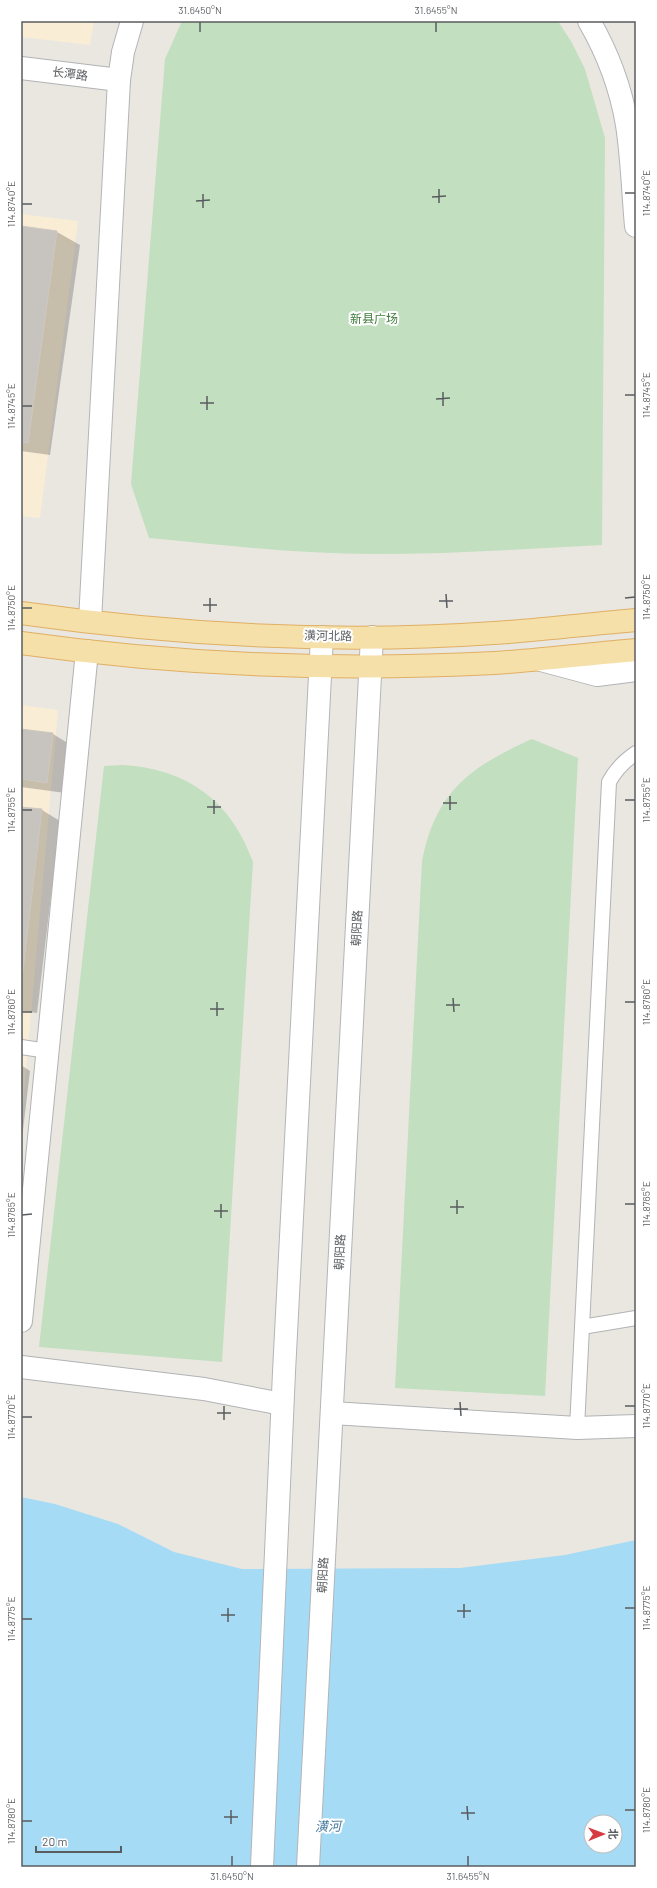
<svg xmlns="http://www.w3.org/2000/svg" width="657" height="1888" font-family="Barlow,'Noto Sans SC',sans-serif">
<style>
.commercial{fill:#f9edd6}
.green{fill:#c2dfbf}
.water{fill:#a5dbf5;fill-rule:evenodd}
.shadow{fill:#0003}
.building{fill:#c7c3bf;stroke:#cec8bf}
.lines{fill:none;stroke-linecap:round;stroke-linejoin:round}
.service-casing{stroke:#b1b3b6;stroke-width:16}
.minor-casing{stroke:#b1b3b6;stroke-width:24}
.secondary-casing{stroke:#b2b5b9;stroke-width:24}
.primary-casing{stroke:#e0af63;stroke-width:24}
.service{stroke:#fff;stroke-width:14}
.minor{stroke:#fff;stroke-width:22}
.secondary{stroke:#fff;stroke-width:22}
.primary{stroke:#f5e0aa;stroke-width:22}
.ticks{fill:none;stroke:#595c5f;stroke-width:1.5}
.labels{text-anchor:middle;stroke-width:4;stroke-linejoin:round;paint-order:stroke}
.street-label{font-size:12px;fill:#595c5f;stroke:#fff}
.park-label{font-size:12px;fill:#407b3c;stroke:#fff}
.water-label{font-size:13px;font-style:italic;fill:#43789c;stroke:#fff}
.neatline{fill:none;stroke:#595c5f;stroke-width:1.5}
.ticks-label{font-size:10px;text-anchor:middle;fill:#595c5f}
</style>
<rect width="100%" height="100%" fill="#eae7e0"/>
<path class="commercial" d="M 21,21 L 94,21 L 90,45 L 21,37 Z
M 21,214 L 78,221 L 40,518 L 21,516 Z
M 21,705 L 58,710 L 21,1126 Z"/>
<path class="green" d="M 182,21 L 558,21 L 572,43 L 585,69 L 605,138 L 602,545 C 526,549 451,554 375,554 C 299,554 224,545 149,538 L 131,484 L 165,59 Z
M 532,739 L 578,758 L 545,1396 L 395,1388 L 422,861 C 436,791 470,767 532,739 Z
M 123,765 C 188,769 231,801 253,862 L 222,1362 L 39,1347 L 104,766 Z"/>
<path class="water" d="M 21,1497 L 55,1504 L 118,1524 L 174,1552 L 242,1569 L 460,1568 L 565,1555 L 636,1540 L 636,1867 L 21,1867 ZM 591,1822 L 615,1822 L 615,1846 L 591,1846 Z"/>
<path class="shadow" d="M 21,227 L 57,232 L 80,245 L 50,455 L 21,451 Z
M 21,730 L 53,734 L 71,745 L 65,793 L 21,787 Z
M 21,808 L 42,810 L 60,821 L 37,1013 L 21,1011 Z
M 21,1065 L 30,1071 L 21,1147 Z"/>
<path class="building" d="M 21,226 L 57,231 L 28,443 L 21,442 Z
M 21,729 L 53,733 L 47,783 L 21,779 Z
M 21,807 L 42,809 L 21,987 Z"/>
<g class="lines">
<defs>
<path id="service" d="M 21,1047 L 48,1051
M 582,1327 L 636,1318
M 577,1428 L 609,782 C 616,769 624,761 636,753"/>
<path id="minor" d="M 21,68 L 119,80
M 541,660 L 597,675 L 636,670
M 21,1321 L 87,651
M 21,1367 L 204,1389 L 282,1404
M 332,1413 L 577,1428 L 636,1426"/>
<path id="secondary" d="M 589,21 C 607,52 621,89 627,125 C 632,158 633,193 636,226
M 90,621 L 119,80 L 123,52 L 132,21
M 262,1867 L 284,1372 L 322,637
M 308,1867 L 372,637"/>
<path id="primary" d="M 21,613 C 177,635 337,644 494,633 C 541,630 589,624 636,620
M 21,643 C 178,665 336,671 494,663 C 541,660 589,654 636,650"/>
</defs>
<use href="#service" class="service-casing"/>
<use href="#minor" class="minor-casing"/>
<use href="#secondary" class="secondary-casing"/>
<use href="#primary" class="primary-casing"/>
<use href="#service" class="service"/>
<use href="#minor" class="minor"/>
<use href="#secondary" class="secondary"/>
<use href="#primary" class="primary"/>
</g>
<path class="ticks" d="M 200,22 L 200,32M 436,22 L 436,32M 439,189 L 439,203M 625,193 L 635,193M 203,194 L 203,208M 432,197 L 446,196M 196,201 L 210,200M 22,204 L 32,204M 443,392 L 443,406M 625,395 L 635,395M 207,396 L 207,410M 436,399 L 450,398M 200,403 L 214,403M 22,406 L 32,406M 446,594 L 447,608M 210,598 L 210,612M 625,598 L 635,597M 439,601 L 453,601M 203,605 L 217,605M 22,608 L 32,608M 450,796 L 450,810M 214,800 L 214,814M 625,800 L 635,800M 443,803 L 457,803M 207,807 L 221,807M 22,810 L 32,810M 453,998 L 454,1012M 217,1002 L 217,1016M 625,1002 L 635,1002M 446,1005 L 460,1005M 210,1009 L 224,1009M 22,1012 L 32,1012M 457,1200 L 457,1214M 221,1204 L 221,1218M 625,1204 L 635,1204M 450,1207 L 464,1207M 214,1211 L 228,1211M 22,1215 L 32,1214M 460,1402 L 461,1416M 224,1406 L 224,1420M 625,1406 L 635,1406M 454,1409 L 468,1409M 217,1413 L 231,1413M 22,1417 L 32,1417M 464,1604 L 464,1618M 228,1608 L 228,1622M 625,1608 L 635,1608M 457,1611 L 471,1611M 221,1615 L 235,1615M 22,1619 L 32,1619M 467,1806 L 468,1820M 231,1810 L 231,1824M 625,1810 L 635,1810M 461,1813 L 475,1813M 224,1817 L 238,1817M 22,1821 L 32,1821M 232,1856 L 232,1866M 468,1856 L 468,1866"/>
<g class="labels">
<g class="street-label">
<text transform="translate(70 74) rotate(7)" y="4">长潭路</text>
<text transform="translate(328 636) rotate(1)" y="4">潢河北路</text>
<text transform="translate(357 928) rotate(-87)" y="4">朝阳路</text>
<text transform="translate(340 1252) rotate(-87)" y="4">朝阳路</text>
<text transform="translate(323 1575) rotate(-87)" y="4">朝阳路</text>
</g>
<g class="park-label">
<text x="374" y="323">新县广场</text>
</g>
<g class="water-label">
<text transform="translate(328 1826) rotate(-1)" y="5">潢河</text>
</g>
</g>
<rect width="657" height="1888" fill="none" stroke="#ffffff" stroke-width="44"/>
<g transform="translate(603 1834) rotate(89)"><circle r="19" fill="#ffffff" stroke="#bdbebf"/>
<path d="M0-3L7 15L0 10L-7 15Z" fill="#d53b41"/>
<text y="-6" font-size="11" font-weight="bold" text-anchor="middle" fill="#595c5f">北</text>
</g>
<path d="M36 1846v6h85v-6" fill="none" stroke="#595c5f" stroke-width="2"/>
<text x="42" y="1846" font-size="12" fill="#595c5f" stroke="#ffffff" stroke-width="3" paint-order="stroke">20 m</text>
<rect x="22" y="22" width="613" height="1844" class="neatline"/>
<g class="ticks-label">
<text x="200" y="14">31.6450°N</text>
<text x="436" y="14">31.6455°N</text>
<text transform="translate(646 193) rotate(-90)" y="4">114.8740°E</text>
<text transform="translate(11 204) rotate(-90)" y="4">114.8740°E</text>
<text transform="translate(646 395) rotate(-90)" y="4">114.8745°E</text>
<text transform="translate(11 406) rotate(-90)" y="4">114.8745°E</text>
<text transform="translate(646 597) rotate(-90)" y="4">114.8750°E</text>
<text transform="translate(11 608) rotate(-90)" y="4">114.8750°E</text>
<text transform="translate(646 800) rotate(-90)" y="4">114.8755°E</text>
<text transform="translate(11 810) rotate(-90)" y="4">114.8755°E</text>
<text transform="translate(646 1002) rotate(-90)" y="4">114.8760°E</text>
<text transform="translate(11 1012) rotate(-90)" y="4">114.8760°E</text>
<text transform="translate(646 1204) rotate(-90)" y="4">114.8765°E</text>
<text transform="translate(11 1215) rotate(-90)" y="4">114.8765°E</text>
<text transform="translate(646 1406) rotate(-90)" y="4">114.8770°E</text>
<text transform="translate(11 1417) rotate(-90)" y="4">114.8770°E</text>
<text transform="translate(646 1608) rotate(-90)" y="4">114.8775°E</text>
<text transform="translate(11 1619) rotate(-90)" y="4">114.8775°E</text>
<text transform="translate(646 1810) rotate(-90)" y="4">114.8780°E</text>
<text transform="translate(11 1821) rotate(-90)" y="4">114.8780°E</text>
<text x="232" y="1880">31.6450°N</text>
<text x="468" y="1880">31.6455°N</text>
</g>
</svg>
